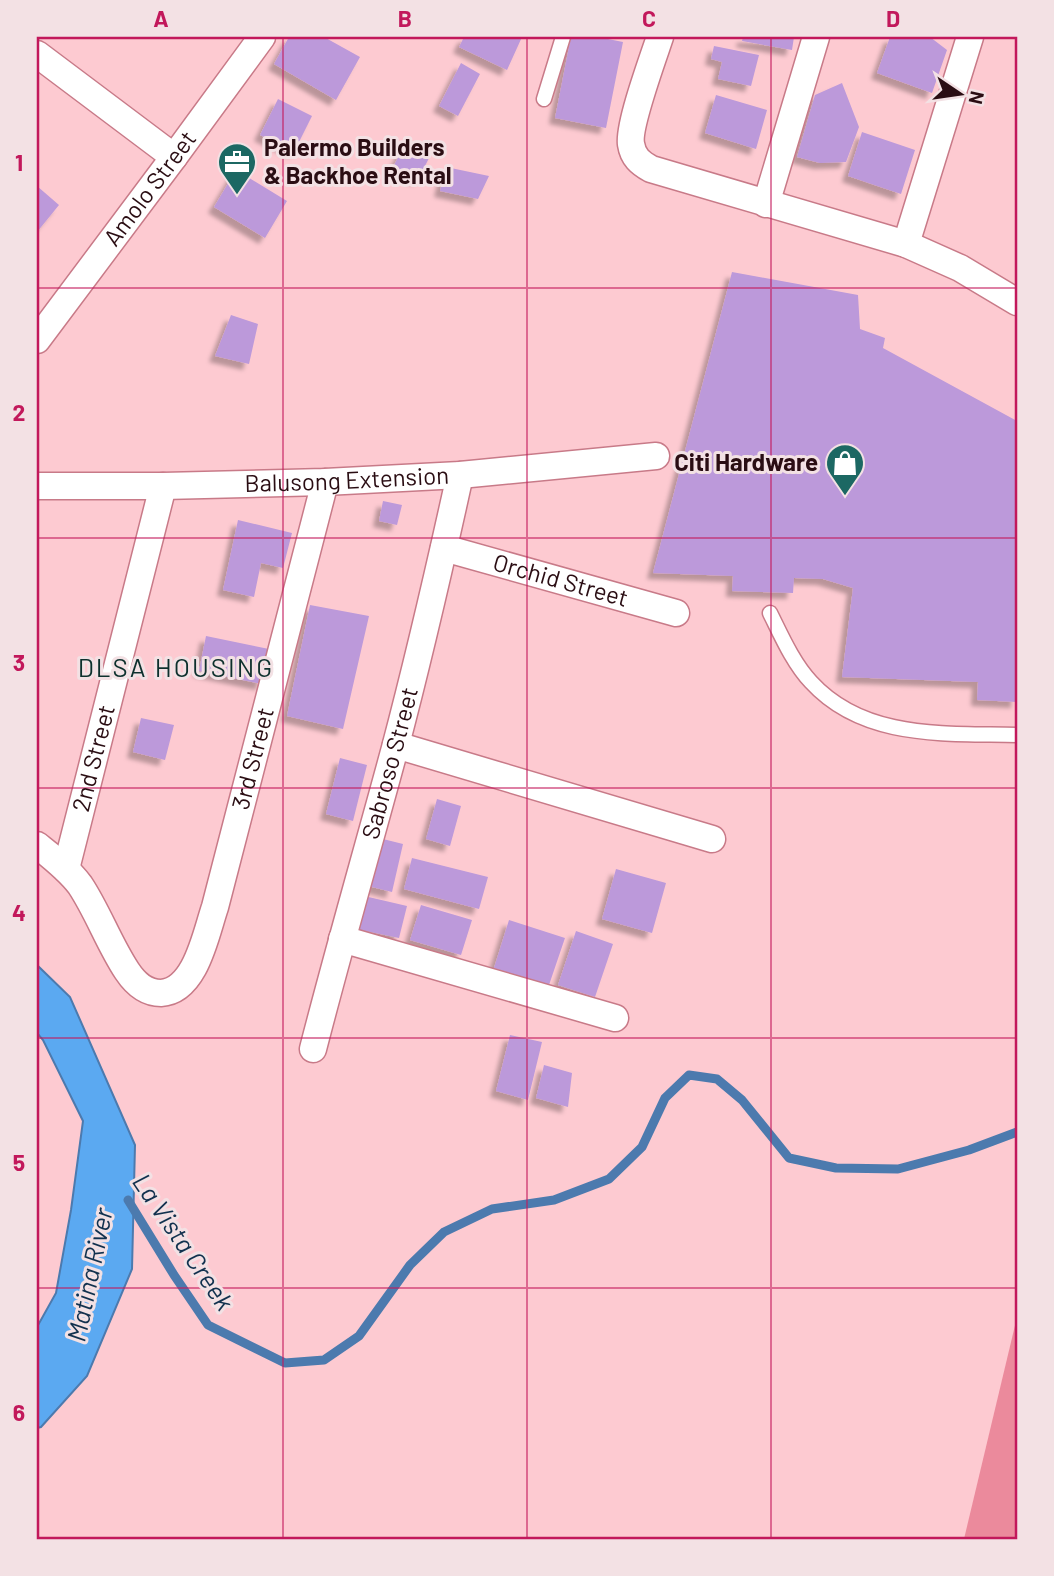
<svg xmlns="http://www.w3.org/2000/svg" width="1054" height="1576" font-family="Barlow,sans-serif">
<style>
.green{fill:#eb8a9c}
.water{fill:#5ba9f1;stroke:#4c7aae;stroke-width:2}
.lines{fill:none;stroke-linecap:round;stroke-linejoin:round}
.stream{stroke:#4c7aae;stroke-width:9}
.building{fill:#bc99da;filter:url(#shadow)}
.service-casing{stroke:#c87a88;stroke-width:17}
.minor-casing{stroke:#c87a88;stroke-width:29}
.service{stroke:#fff;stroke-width:14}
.minor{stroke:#fff;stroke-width:26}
.grid{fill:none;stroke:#c2185b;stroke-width:2;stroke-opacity:0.55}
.labels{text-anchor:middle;stroke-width:6;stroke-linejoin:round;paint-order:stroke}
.poi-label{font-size:24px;font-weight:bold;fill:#2a0d13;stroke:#f3e1e4;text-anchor:start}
.street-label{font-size:24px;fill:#2a0d13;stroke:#f3e1e4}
.neighbourhood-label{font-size:26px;letter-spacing:2px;fill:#0d302d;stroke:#f3e1e4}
.water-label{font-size:26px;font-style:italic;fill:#11314e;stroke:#f3e1e4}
.neatline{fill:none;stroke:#c2185b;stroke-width:2.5}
.grid-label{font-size:23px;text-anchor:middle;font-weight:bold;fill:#c2185b}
</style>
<defs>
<filter id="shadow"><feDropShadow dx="-6" dy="6" stdDeviation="2" flood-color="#0004"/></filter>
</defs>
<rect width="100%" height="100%" fill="#fdcad1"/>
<path class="green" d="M 1017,1317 L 1017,1539 L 964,1539 Z"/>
<path class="water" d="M 37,965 L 70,997 L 135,1145 L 132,1269 L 87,1376 L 41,1427 L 37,1428 L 37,1327 L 56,1293 L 71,1210 L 83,1121 L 43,1040 L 37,1033 Z"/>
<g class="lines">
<path class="stream" d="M 128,1200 L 174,1275 L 208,1325 L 285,1363 L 324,1360 L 359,1336 L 410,1265 L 444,1232 L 492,1209 L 554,1200 L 609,1179 L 642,1147 L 665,1098 L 689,1075 L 717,1079 L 742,1100 L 789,1158 L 836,1168 L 898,1169 L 969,1150 L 1017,1132"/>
</g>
<path class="building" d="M 289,37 L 324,37 L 360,57 L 336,100 L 274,64 Z
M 464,37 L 522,37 L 507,70 L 459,47 Z
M 571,37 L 598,37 L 623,42 L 606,128 L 555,118 Z
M 743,37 L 794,37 L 792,50 L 742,41 Z
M 890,37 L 930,37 L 947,50 L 932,93 L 877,73 Z
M 714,46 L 759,55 L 751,86 L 718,79 L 722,62 L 711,59 Z
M 461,63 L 480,74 L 458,116 L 439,106 Z
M 842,83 L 859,127 L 846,162 L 820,163 L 797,157 L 815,95 Z
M 716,95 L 767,110 L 756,149 L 705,133 Z
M 278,99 L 312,116 L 294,152 L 260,135 Z
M 862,132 L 915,150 L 901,194 L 848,176 Z
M 407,141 L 431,154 L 418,180 L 393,167 Z
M 446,167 L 489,176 L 478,199 L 440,191 Z
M 236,170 L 287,201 L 265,238 L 214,207 Z
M 37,186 L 59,205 L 37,232 Z
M 732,272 L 858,295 L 860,329 L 885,338 L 883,348 L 1017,421 L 1017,702 L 977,700 L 978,682 L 842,677 L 853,588 L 823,579 L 794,578 L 793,593 L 732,591 L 733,576 L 653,573 Z
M 231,315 L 258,324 L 249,364 L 215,356 Z
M 383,501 L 402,505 L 397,525 L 379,521 Z
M 238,520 L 292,533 L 283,568 L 261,563 L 254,597 L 223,590 Z
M 310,605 L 369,616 L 343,729 L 287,716 Z
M 206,636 L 269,649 L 262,684 L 199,671 Z
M 141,718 L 174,725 L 165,760 L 133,752 Z
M 340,758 L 367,765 L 353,821 L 326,814 Z
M 437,799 L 461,806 L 450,846 L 426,839 Z
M 375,837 L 403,844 L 392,892 L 364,885 Z
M 412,858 L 488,877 L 479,909 L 404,889 Z
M 616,869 L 666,883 L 652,933 L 602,919 Z
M 360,895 L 407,906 L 399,938 L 352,928 Z
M 421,905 L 472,920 L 461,955 L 410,940 Z
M 509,920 L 565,938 L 549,985 L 494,968 Z
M 576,931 L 613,944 L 595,997 L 558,985 Z
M 510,1035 L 542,1042 L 528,1100 L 496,1091 Z
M 544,1065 L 572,1073 L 568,1107 L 536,1098 Z"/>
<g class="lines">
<defs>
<path id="service" d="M 544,99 L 563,37
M 770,613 C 781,635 793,663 811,682 C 864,740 945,733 1017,735"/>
<g id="minor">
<path d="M 660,37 C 653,58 628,126 631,144 C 633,157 640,163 651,169 L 906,244 L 960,268 L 1017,302"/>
<path d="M 37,54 L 174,157"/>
<path d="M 766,204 L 816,37"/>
<path d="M 906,244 L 970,37"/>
<path id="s1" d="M 37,340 L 174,157 L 262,37"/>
<path id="s2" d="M 37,486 L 163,486 L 325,482 L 460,475 L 656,456"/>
<path id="s3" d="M 444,548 L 676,613"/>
<path d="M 396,745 L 712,839"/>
<path id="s4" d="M 37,845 C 52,857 68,869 80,885 C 98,912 109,944 127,971 C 135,983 145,993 161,993 C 196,991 206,933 215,907 L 325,482"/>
<path id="s5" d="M 66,869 L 163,486"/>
<path d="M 342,939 L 615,1018"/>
<path id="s6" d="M 313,1049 C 339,948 368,848 395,748 C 419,657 440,566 460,475"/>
</g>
</defs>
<use href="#service" class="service-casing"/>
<use href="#minor" class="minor-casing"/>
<use href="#service" class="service"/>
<use href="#minor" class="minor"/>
</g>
<path class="grid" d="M 283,37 L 283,1539M 527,37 L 527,1539M 771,37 L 771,1539M 37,288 L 1017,288M 37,538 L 1017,538M 37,788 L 1017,788M 37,1038 L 1017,1038M 37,1288 L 1017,1288"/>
<defs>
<symbol id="office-pin" viewBox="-11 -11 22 30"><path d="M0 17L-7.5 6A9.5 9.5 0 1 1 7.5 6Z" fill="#1c6863" stroke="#f3e1e4"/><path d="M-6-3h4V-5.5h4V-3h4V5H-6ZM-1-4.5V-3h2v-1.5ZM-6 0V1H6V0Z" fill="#fff"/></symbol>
<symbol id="shop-pin" viewBox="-11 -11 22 30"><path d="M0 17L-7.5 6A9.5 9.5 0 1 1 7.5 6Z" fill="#1c6863" stroke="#f3e1e4"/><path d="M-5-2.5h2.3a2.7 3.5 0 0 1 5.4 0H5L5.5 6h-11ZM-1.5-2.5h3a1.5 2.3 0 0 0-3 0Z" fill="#fff"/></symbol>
</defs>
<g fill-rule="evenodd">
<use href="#office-pin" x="215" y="140" width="44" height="60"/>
<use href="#shop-pin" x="823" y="441" width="44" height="60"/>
</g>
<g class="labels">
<g class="poi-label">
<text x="264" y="156">Palermo Builders<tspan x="264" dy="28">&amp; Backhoe Rental</tspan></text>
<text x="818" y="471" text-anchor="end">Citi Hardware</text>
</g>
<g class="street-label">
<text dy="8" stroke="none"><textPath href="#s1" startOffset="189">Amolo Street</textPath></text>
<text dy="8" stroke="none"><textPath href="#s2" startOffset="310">Balusong Extension</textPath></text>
<text dy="8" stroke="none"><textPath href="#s3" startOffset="121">Orchid Street</textPath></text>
<text dy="8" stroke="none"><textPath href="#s5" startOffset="114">2nd Street</textPath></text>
<text dy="8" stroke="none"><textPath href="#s4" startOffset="460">3rd Street</textPath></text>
<text dy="8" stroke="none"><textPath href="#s6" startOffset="296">Sabroso Street</textPath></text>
</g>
<g class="neighbourhood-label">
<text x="176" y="677">DLSA HOUSING</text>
</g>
<g class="water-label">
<text transform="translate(183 1242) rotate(56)" y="9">La Vista Creek</text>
<text transform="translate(90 1275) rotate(-78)" y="9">Matina River</text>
</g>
</g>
<rect width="1054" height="1576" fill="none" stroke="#f3e1e4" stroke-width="77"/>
<g transform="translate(960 94) rotate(103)" stroke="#f3e1e4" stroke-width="5" paint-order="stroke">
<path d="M0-5L12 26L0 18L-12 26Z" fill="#2a0d13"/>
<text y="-10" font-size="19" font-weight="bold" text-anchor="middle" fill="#2a0d13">N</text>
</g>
<rect x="38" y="38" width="978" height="1500" class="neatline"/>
<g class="grid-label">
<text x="161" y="27">A</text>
<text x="405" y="27">B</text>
<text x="649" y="27">C</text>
<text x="893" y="27">D</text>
<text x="19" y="171">1</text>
<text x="19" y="421">2</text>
<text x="19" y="671">3</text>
<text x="19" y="921">4</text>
<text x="19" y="1171">5</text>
<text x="19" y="1421">6</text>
</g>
</svg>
